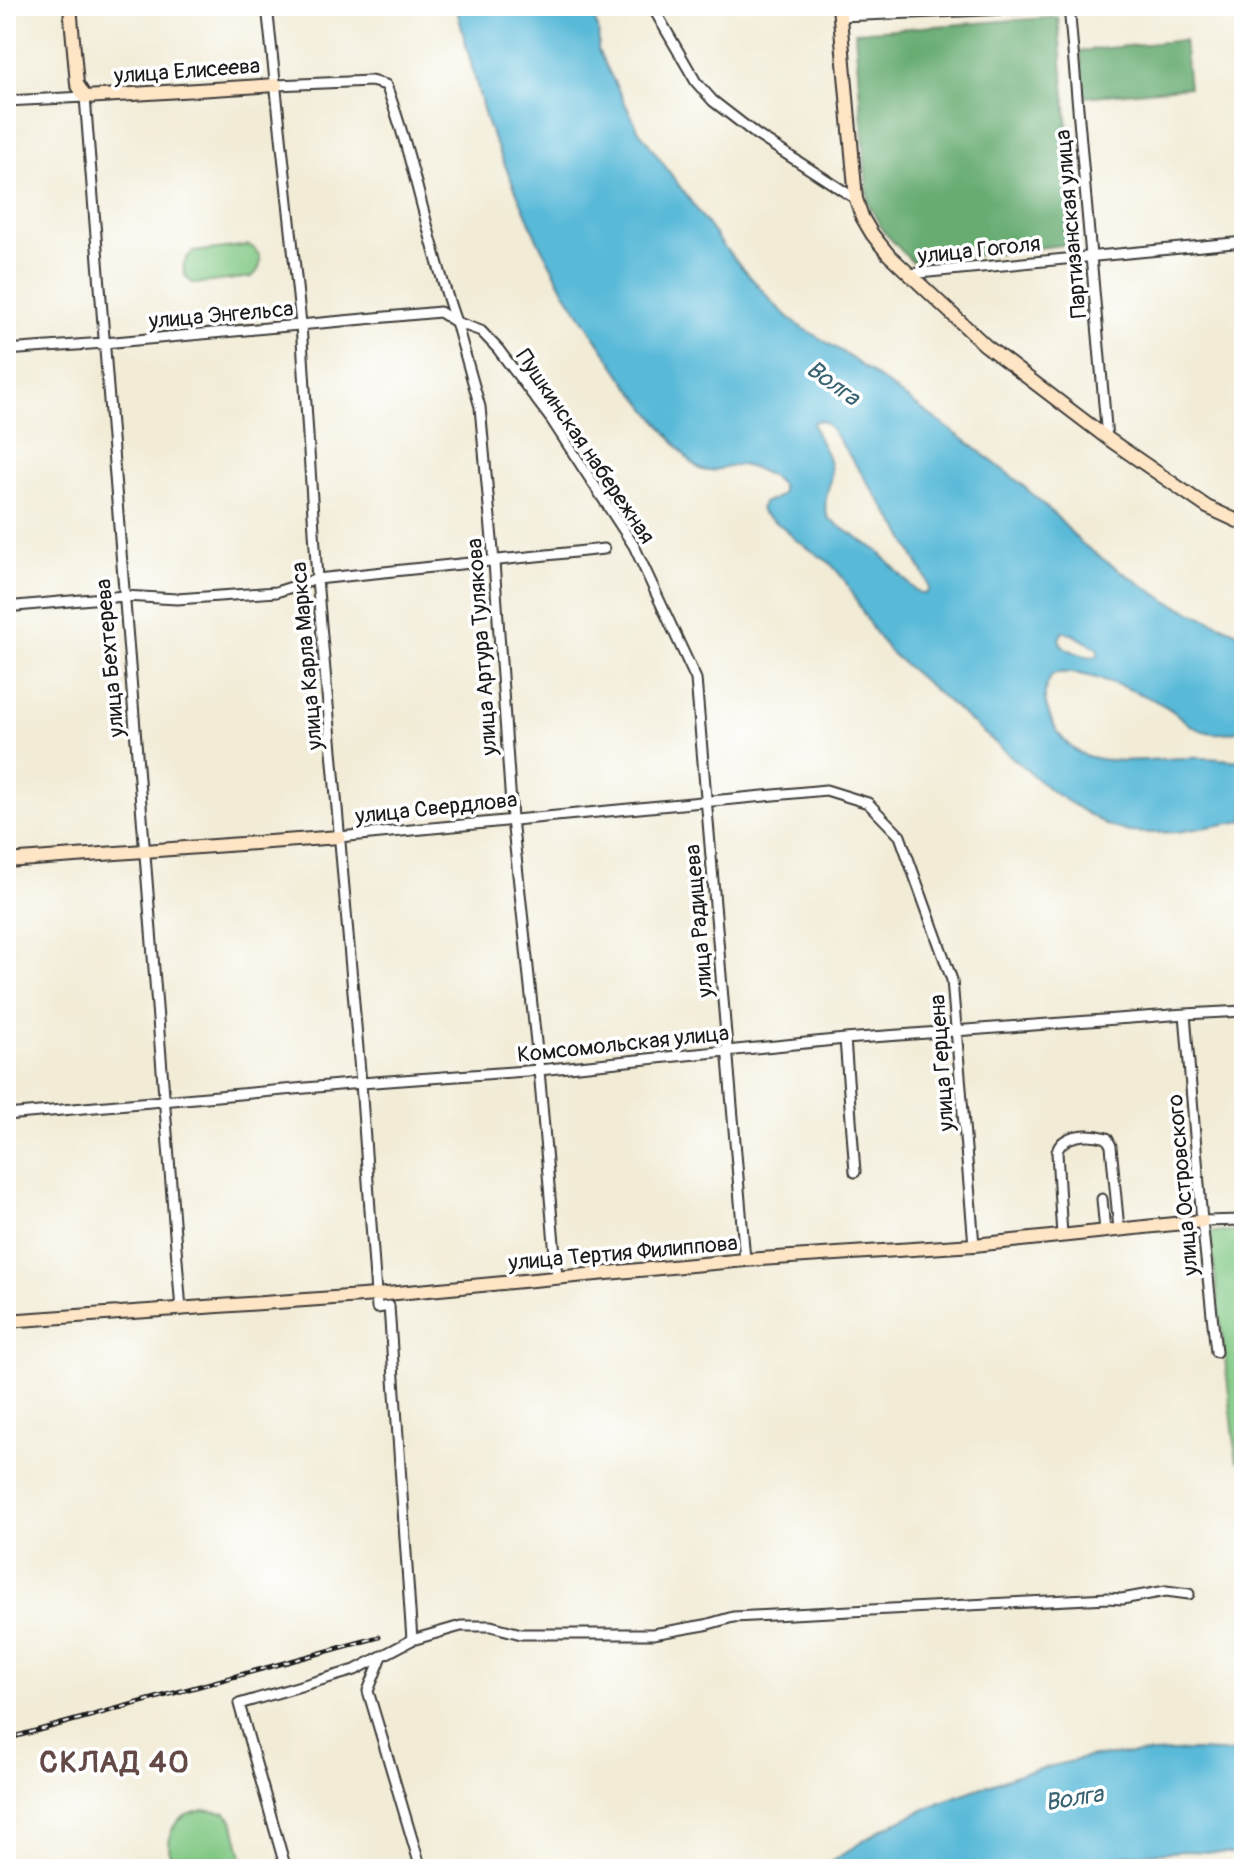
<svg xmlns="http://www.w3.org/2000/svg" width="1250" height="1875" font-family="Pangolin,sans-serif">
<style>
.green{fill:#81c884;stroke:#4e7250;stroke-width:2}
.forest{fill:#68ac72;stroke:#426447;stroke-width:2}
.water{fill:#59b9d8;stroke:#3a6a7a;stroke-width:2;fill-rule:evenodd}
.lines{fill:none;stroke-linecap:round;stroke-linejoin:round}
.street-casing{stroke:#3c3b38;stroke-width:13}
.secondary-casing{stroke:#3c3b38;stroke-width:16}
.street{stroke:#fff;stroke-width:9}
.secondary{stroke:#fee5c5;stroke-width:12}
.rail-casing{stroke:#1c1c1c;stroke-width:5}
.rail{stroke:#fff;stroke-width:2;stroke-dasharray:6;stroke-linecap:butt}
.labels{text-anchor:middle;stroke-width:7;stroke-linejoin:round;paint-order:stroke}
.street-label{font-size:22px;fill:#1c1c1c;stroke:#fff}
.water-label{font-size:24px;font-style:italic;fill:#376371;stroke:#fff}
.district-label{font-size:30px;font-weight:bold;letter-spacing:2px;fill:#644a47;stroke:#fff}
</style>
<rect width="100%" height="100%" fill="#fff"/>
<filter id="ink" filterUnits="userSpaceOnUse"><feTurbulence type="fractalNoise" baseFrequency=".0125" numOctaves="2"/><feDisplacementMap in="SourceGraphic" scale="16" xChannelSelector="R" yChannelSelector="G"/><feConvolveMatrix kernelMatrix="1 2 1 2 8 2 1 2 1" color-interpolation-filters="sRGB"/></filter>
<filter id="wash" filterUnits="userSpaceOnUse"><feTurbulence type="fractalNoise" baseFrequency=".006" numOctaves="4" result="noise"/><feDisplacementMap in="SourceGraphic" scale="32" xChannelSelector="R" yChannelSelector="G"/><feGaussianBlur stdDeviation="1.8" result="paint"/><feColorMatrix in="noise" values="0 0 0 0 0 0 0 0 0 0 0 0 0 0 0 0 0 1.4 0 .05"/><feComposite in="paint" operator="in"/></filter>
<g filter="url(#wash)">
<rect width="100%" height="100%" fill="#f2ecd7"/>
<path class="green" d="M 249,245 C 263,253 264,267 252,277 L 194,284 C 180,275 180,262 193,252 Z
M 1244,1231 L 1244,1461 L 1237,1461 L 1210,1232 Z
M 203,1810 L 225,1813 L 233,1820 L 245,1869 L 172,1869 C 168,1851 165,1827 185,1816 C 190,1813 198,1812 203,1810 Z"/>
<path class="forest" d="M 1058,17 L 1078,243 L 913,263 L 883,231 L 868,203 L 855,32 Z
M 1184,40 L 1189,87 L 1085,97 L 1080,51 Z"/>
<path class="water" d="M 456,6 L 586,6 C 598,25 600,27 598,50 L 638,129 L 724,247 L 776,306 L 798,325 L 841,351 L 966,441 L 1020,483 L 1055,515 L 1081,543 L 1107,562 L 1169,602 L 1244,635 L 1244,729 C 1225,735 1207,736 1190,725 C 1181,719 1175,711 1165,706 C 1140,692 1080,667 1053,674 C 1043,687 1043,699 1049,714 C 1055,731 1067,748 1084,755 C 1114,766 1157,758 1189,758 C 1207,757 1226,760 1244,761 L 1244,821 L 1177,832 L 1152,833 L 1129,832 L 1106,825 L 1051,791 L 889,651 L 871,627 L 844,579 L 830,563 L 796,540 L 784,528 L 762,513 L 760,509 L 763,503 C 768,501 776,499 780,495 C 792,480 750,466 739,465 C 728,464 719,471 708,471 C 699,471 693,464 687,458 L 625,381 L 565,292 L 537,239 L 487,124 ZM 818,420 L 826,423 L 832,430 L 900,530 L 927,580 L 929,588 L 927,593 L 923,594 L 915,590 L 878,551 L 830,520 C 819,505 831,488 831,471 C 830,451 816,440 813,423 ZM 1063,631 L 1074,635 L 1098,649 L 1098,656 C 1087,659 1072,651 1062,646 L 1059,639 Z
M 1194,1751 L 1244,1753 L 1244,1854 L 1187,1851 L 1133,1854 L 1038,1869 L 820,1869 L 882,1829 L 943,1801 L 1019,1774 L 1093,1756 Z"/>
</g>
<g filter="url(#ink)">
<g class="lines">
<defs>
<path id="street" d="M 267,6 L 301,324 L 317,579 L 361,1083 L 377,1308 L 389,1306 L 412,1640 L 461,1626 L 491,1626 L 521,1634 L 653,1634 L 705,1625 L 733,1617 L 1108,1598 L 1122,1599 L 1166,1591 L 1189,1594
M 652,6 L 696,82 L 713,101 L 757,135 L 856,199
M 1069,6 L 1107,438
M 840,16 L 1085,6
M 276,85 L 371,81 L 386,85 C 415,162 428,244 456,322 L 481,331 L 498,349 L 551,419 L 634,546 L 696,679 L 745,1260
M 6,101 L 85,97 L 181,1310
M 908,274 L 1244,242
M 6,350 L 104,343 L 440,312 L 456,322 L 480,407 L 494,562 L 512,819 L 539,1070 L 557,1278
M 6,607 L 124,596 L 177,599 L 276,592 L 317,579 L 604,549
M 339,837 L 826,790 L 868,803 L 900,836 L 952,980 L 974,1245
M 1185,1014 L 1202,1221 L 1216,1352
M 845,1039 L 855,1172
M 6,1115 L 361,1083 L 539,1070 L 845,1039 L 1185,1014 L 1244,1011
M 1102,1199 L 1105,1231
M 1202,1221 L 1244,1220
M 1062,1236 L 1057,1152 C 1062,1133 1090,1133 1107,1138 L 1111,1146 L 1119,1229
M 382,1656 L 368,1691 L 421,1869
M 286,1869 L 239,1704 L 355,1670 L 412,1640"/>
<path id="secondary" d="M 70,6 L 77,84 L 85,97 L 276,85
M 839,6 L 856,199 L 862,217 L 872,234 L 888,254 L 985,345 L 1107,438 L 1207,507 L 1244,524
M 6,861 L 339,837
M 6,1321 L 376,1295 L 745,1260 L 974,1245 L 1202,1221"/>
</defs>
<use href="#street" class="street-casing"/>
<use href="#secondary" class="secondary-casing"/>
<use href="#street" class="street"/>
<use href="#secondary" class="secondary"/>
<defs>
<path id="rail" d="M 6,1739 L 379,1637"/>
</defs>
<use href="#rail" class="rail-casing"/>
<use href="#rail" class="rail"/>
</g>
</g>
<g class="labels">
<g class="street-label">
<text transform="translate(187 70) rotate(-4)" y="8">улица Елисеева</text>
<text transform="translate(1070 224) rotate(-95)" y="8">Партизанская улица</text>
<text transform="translate(979 249) rotate(-6)" y="8">улица Гоголя</text>
<text transform="translate(221 314) rotate(-5)" y="8">улица Энгельса</text>
<text transform="translate(586 446) rotate(56)" y="8">Пушкинская набережная</text>
<text transform="translate(481 647) rotate(-94)" y="8">улица Артура Тулякова</text>
<text transform="translate(306 656) rotate(-95)" y="8">улица Карла Маркса</text>
<text transform="translate(109 658) rotate(-95)" y="8">улица Бехтерева</text>
<text transform="translate(436 807) rotate(-6)" y="8">улица Свердлова</text>
<text transform="translate(698 921) rotate(-95)" y="8">улица Радищева</text>
<text transform="translate(623 1043) rotate(-6)" y="8">Комсомольская улица</text>
<text transform="translate(941 1063) rotate(-94)" y="8">улица Герцена</text>
<text transform="translate(1182 1185) rotate(-95)" y="8">улица Островского</text>
<text transform="translate(623 1252) rotate(-5)" y="8">улица Тертия Филиппова</text>
</g>
<g class="water-label">
<text transform="translate(833 383) rotate(36)" y="8">Волга</text>
<text transform="translate(1074 1798) rotate(-9)" y="8">Волга</text>
</g>
<g class="district-label">
<text x="115" y="1772">СКЛАД 40</text>
</g>
</g>
<rect width="1250" height="1875" fill="none" stroke="#fff" stroke-width="32"/>
</svg>
